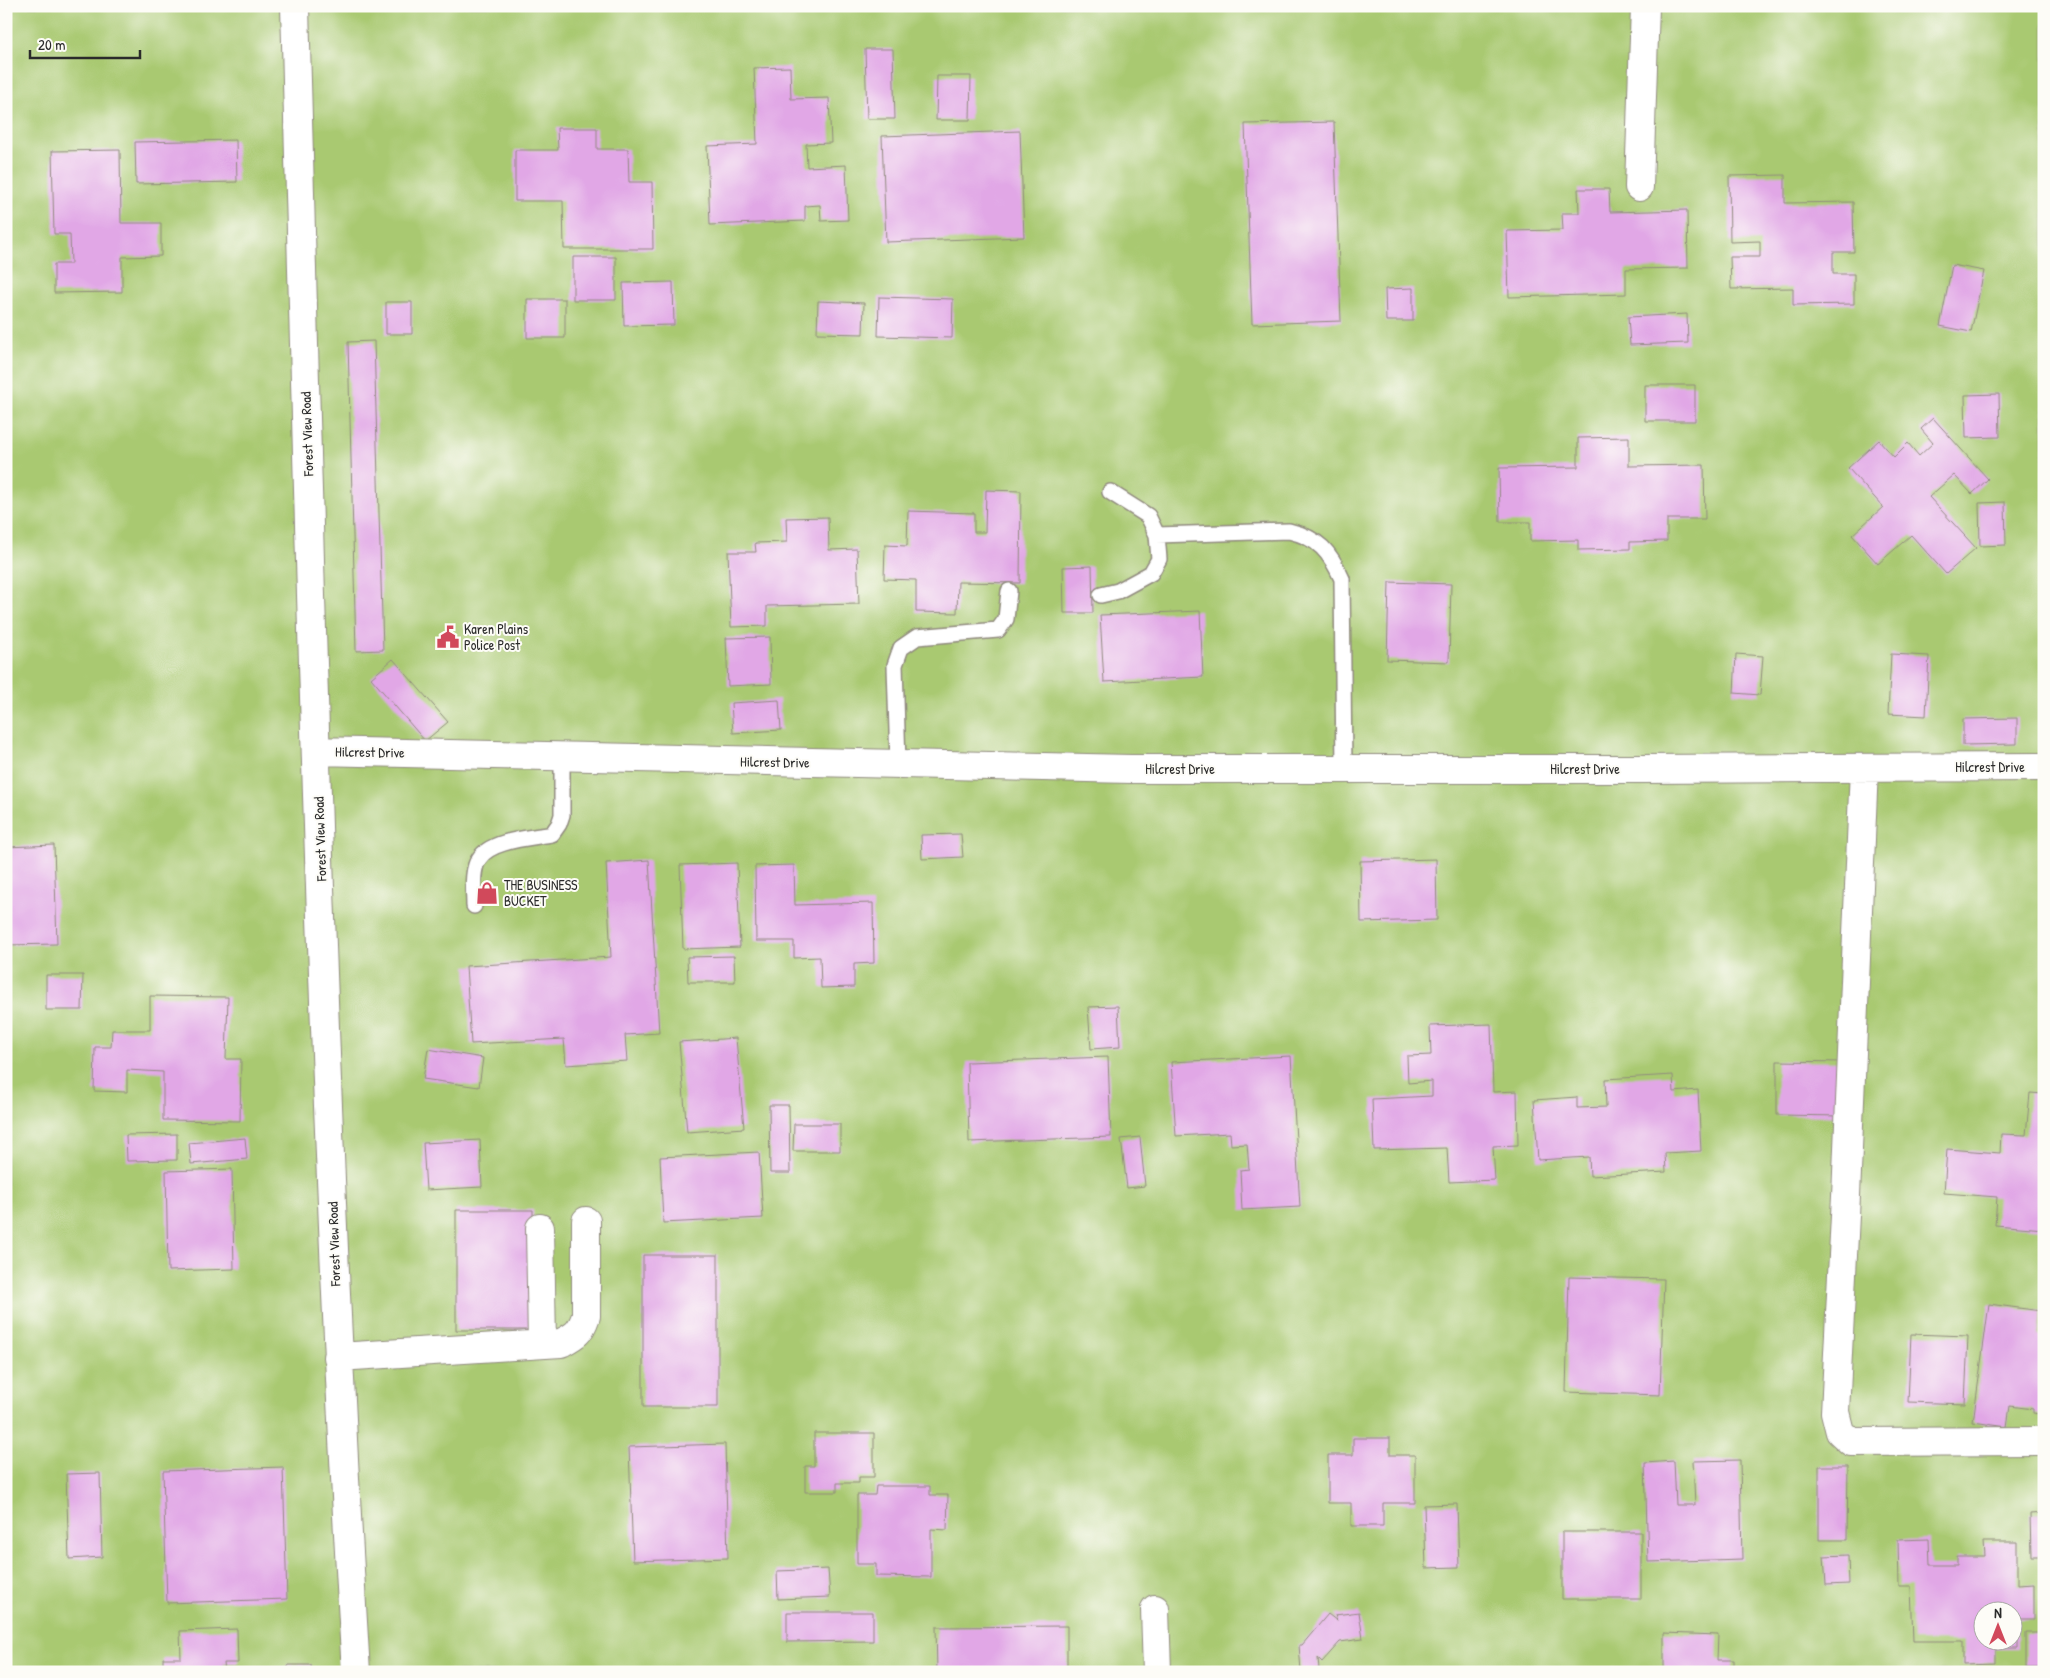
<svg xmlns="http://www.w3.org/2000/svg" width="2050" height="1678" font-family="'Patrick Hand',sans-serif">
<style>
.green{fill:#a9c971;stroke:#6a7a4e;fill-rule:evenodd}
.building{fill:#e1a7e6;fill-rule:evenodd}
.lines{fill:none;stroke-linecap:round;stroke-linejoin:round}
.service-casing{stroke:#908a7e;stroke-width:18}
.minor-casing{stroke:#908a7e;stroke-width:30}
.service{stroke:#fff;stroke-width:15}
.minor{stroke:#fff;stroke-width:28}
.labels{text-anchor:middle;stroke-width:4;stroke-linejoin:round;paint-order:stroke}
.street-label{font-size:14px;fill:#2b2b2b;stroke:#fdfcf7}
.poi-label{font-size:14px;fill:#2b2b2b;stroke:#fdfcf7;text-anchor:start}
</style>
<rect width="100%" height="100%" fill="#fdfcf7"/>
<filter id="ink" filterUnits="userSpaceOnUse"><feTurbulence type="fractalNoise" baseFrequency=".02" numOctaves="2"/><feDisplacementMap in="SourceGraphic" scale="10" xChannelSelector="R" yChannelSelector="G"/><feConvolveMatrix kernelMatrix="1 2 1 2 8 2 1 2 1" color-interpolation-filters="sRGB"/></filter>
<filter id="wash" filterUnits="userSpaceOnUse"><feTurbulence type="fractalNoise" baseFrequency=".0096" numOctaves="4" result="noise"/><feDisplacementMap in="SourceGraphic" scale="20" xChannelSelector="R" yChannelSelector="G"/><feGaussianBlur stdDeviation="1.12" result="paint"/><feColorMatrix in="noise" values="0 0 0 0 0 0 0 0 0 0 0 0 0 0 0 0 0 1.4 0 .05"/><feComposite in="paint" operator="in"/></filter>
<g filter="url(#wash)">
<rect width="100%" height="100%" fill="#f5e8d2"/>
<path class="green" d="M 6,6 L 2044,6 L 2044,1672 L 6,1672 ZM 1982,1610 L 2012,1610 L 2012,1640 L 1982,1640 Z"/>
<g id="blocks">
<path class="building" d="M 865,49 L 893,49 L 895,119 L 867,119 Z
M 790,67 L 791,99 L 829,98 L 831,143 L 806,144 L 807,167 L 846,165 L 848,220 L 821,221 L 820,205 L 805,206 L 805,221 L 710,225 L 707,146 L 757,144 L 754,68 Z
M 937,76 L 971,76 L 970,120 L 936,120 Z
M 1334,122 L 1341,321 L 1252,324 L 1245,124 Z
M 557,128 L 597,128 L 597,149 L 628,149 L 629,182 L 652,182 L 653,249 L 564,249 L 563,201 L 515,201 L 515,150 L 558,150 Z
M 1020,131 L 1024,237 L 886,242 L 882,136 Z
M 236,140 L 237,182 L 136,184 L 135,142 Z
M 120,150 L 121,223 L 161,223 L 161,256 L 122,257 L 122,292 L 54,293 L 54,264 L 71,264 L 70,234 L 54,234 L 52,151 Z
M 1785,175 L 1785,203 L 1853,202 L 1854,252 L 1833,252 L 1833,274 L 1854,274 L 1854,304 L 1793,305 L 1793,288 L 1731,289 L 1730,257 L 1760,257 L 1760,241 L 1730,242 L 1729,176 Z
M 1578,189 L 1609,189 L 1610,212 L 1687,210 L 1688,268 L 1626,269 L 1626,294 L 1509,297 L 1507,231 L 1563,230 L 1562,213 L 1579,213 Z
M 573,257 L 616,257 L 616,300 L 573,300 Z
M 1952,265 L 1984,271 L 1971,332 L 1940,326 Z
M 673,282 L 674,325 L 624,326 L 623,283 Z
M 1413,288 L 1413,321 L 1386,321 L 1385,289 Z
M 879,297 L 953,299 L 952,338 L 878,336 Z
M 527,299 L 565,299 L 565,338 L 527,338 Z
M 818,301 L 864,303 L 863,334 L 817,333 Z
M 386,302 L 412,302 L 412,334 L 386,334 Z
M 1687,314 L 1688,343 L 1630,345 L 1628,317 Z
M 374,341 L 383,650 L 356,651 L 348,342 Z
M 1645,385 L 1695,385 L 1695,421 L 1645,421 Z
M 1999,394 L 2000,437 L 1966,438 L 1965,395 Z
M 1933,418 L 1988,479 L 1972,494 L 1954,475 L 1929,497 L 1976,548 L 1946,574 L 1911,535 L 1878,564 L 1852,535 L 1883,507 L 1848,468 L 1879,440 L 1894,457 L 1908,443 L 1919,456 L 1933,443 L 1921,429 Z
M 1629,437 L 1629,466 L 1704,465 L 1705,519 L 1667,519 L 1667,541 L 1630,542 L 1630,549 L 1578,550 L 1578,540 L 1530,541 L 1530,522 L 1500,522 L 1499,468 L 1578,467 L 1578,438 Z
M 986,490 L 1021,491 L 1020,583 L 958,582 L 957,613 L 916,612 L 916,580 L 884,579 L 885,545 L 907,546 L 908,511 L 974,513 L 974,532 L 985,532 Z
M 2005,502 L 2006,545 L 1980,546 L 1979,503 Z
M 828,517 L 829,550 L 857,549 L 859,604 L 767,606 L 767,626 L 731,627 L 728,552 L 756,552 L 755,543 L 787,542 L 786,518 Z
M 1092,566 L 1093,613 L 1064,613 L 1063,567 Z
M 1389,582 L 1451,584 L 1449,662 L 1387,660 Z
M 1200,611 L 1203,677 L 1104,682 L 1100,615 Z
M 770,637 L 771,684 L 728,686 L 726,638 Z
M 1736,654 L 1763,656 L 1760,695 L 1734,693 Z
M 1891,654 L 1929,656 L 1926,716 L 1888,714 Z
M 393,659 L 448,722 L 425,741 L 371,678 Z
M 779,700 L 781,730 L 733,733 L 731,703 Z
M 2017,718 L 2017,744 L 1963,745 L 1963,719 Z
M 961,834 L 963,857 L 922,859 L 921,835 Z
M 54,845 L 57,944 L 6,945 L 6,847 Z
M 1436,859 L 1437,920 L 1361,922 L 1360,861 Z
M 649,860 L 659,1033 L 625,1035 L 627,1061 L 566,1065 L 564,1039 L 471,1044 L 466,966 L 611,957 L 606,863 Z
M 737,863 L 740,947 L 683,949 L 680,865 Z
M 794,865 L 795,905 L 873,903 L 874,963 L 854,964 L 854,987 L 821,988 L 820,957 L 794,958 L 794,941 L 756,941 L 755,866 Z
M 734,956 L 735,982 L 688,982 L 687,957 Z
M 46,975 L 83,975 L 82,1010 L 46,1010 Z
M 150,996 L 228,997 L 226,1059 L 241,1059 L 240,1121 L 163,1120 L 163,1072 L 127,1070 L 127,1092 L 94,1091 L 95,1047 L 111,1047 L 112,1030 L 150,1030 Z
M 1118,1006 L 1120,1047 L 1091,1049 L 1088,1007 Z
M 1491,1024 L 1493,1092 L 1517,1091 L 1518,1145 L 1493,1146 L 1495,1180 L 1449,1182 L 1447,1148 L 1374,1150 L 1372,1099 L 1432,1096 L 1432,1081 L 1408,1083 L 1407,1056 L 1431,1055 L 1430,1026 Z
M 736,1038 L 744,1128 L 687,1132 L 679,1042 Z
M 428,1049 L 483,1058 L 479,1087 L 423,1079 Z
M 1291,1056 L 1300,1207 L 1242,1210 L 1240,1170 L 1249,1169 L 1247,1144 L 1231,1145 L 1230,1133 L 1176,1136 L 1171,1062 Z
M 1108,1057 L 1111,1137 L 969,1142 L 967,1062 Z
M 1777,1061 L 1843,1062 L 1842,1116 L 1777,1115 Z
M 1673,1075 L 1674,1092 L 1698,1090 L 1701,1151 L 1665,1153 L 1666,1172 L 1590,1176 L 1589,1157 L 1538,1160 L 1534,1100 L 1577,1097 L 1577,1108 L 1606,1107 L 1605,1079 Z
M 2030,1093 L 2044,1094 L 2044,1229 L 1995,1225 L 1997,1197 L 1944,1193 L 1947,1149 L 2000,1153 L 2001,1134 L 2026,1135 Z
M 769,1105 L 789,1105 L 790,1173 L 770,1173 Z
M 794,1124 L 840,1124 L 840,1151 L 793,1151 Z
M 177,1134 L 177,1160 L 127,1161 L 126,1135 Z
M 1140,1137 L 1145,1186 L 1127,1188 L 1121,1139 Z
M 245,1138 L 247,1159 L 191,1164 L 189,1143 Z
M 480,1140 L 482,1187 L 426,1190 L 423,1143 Z
M 759,1152 L 763,1218 L 663,1223 L 660,1157 Z
M 232,1169 L 234,1269 L 168,1271 L 166,1171 Z
M 456,1210 L 533,1210 L 533,1330 L 456,1330 Z
M 643,1255 L 718,1255 L 718,1407 L 643,1407 Z
M 1569,1277 L 1664,1279 L 1660,1395 L 1566,1392 Z
M 1989,1304 L 2041,1311 L 2038,1337 L 2044,1338 L 2044,1415 L 2033,1413 L 2033,1409 L 2010,1406 L 2007,1427 L 1973,1422 Z
M 1911,1334 L 1968,1336 L 1965,1404 L 1908,1402 Z
M 814,1433 L 874,1433 L 874,1477 L 859,1477 L 859,1483 L 837,1483 L 837,1492 L 805,1492 L 805,1466 L 814,1466 Z
M 1353,1438 L 1390,1438 L 1390,1455 L 1415,1455 L 1415,1503 L 1383,1503 L 1383,1526 L 1351,1526 L 1351,1503 L 1328,1503 L 1328,1455 L 1353,1455 Z
M 725,1444 L 728,1558 L 633,1561 L 629,1447 Z
M 1740,1460 L 1742,1559 L 1648,1562 L 1645,1463 L 1674,1461 L 1676,1505 L 1695,1505 L 1693,1461 Z
M 1819,1466 L 1848,1466 L 1847,1540 L 1819,1540 Z
M 283,1467 L 287,1599 L 167,1603 L 163,1471 Z
M 100,1473 L 102,1557 L 69,1559 L 66,1474 Z
M 876,1486 L 930,1486 L 930,1495 L 948,1495 L 947,1530 L 931,1529 L 931,1577 L 876,1576 L 876,1564 L 857,1564 L 857,1495 L 875,1495 Z
M 1457,1504 L 1459,1567 L 1426,1568 L 1424,1505 Z
M 2044,1513 L 2044,1556 L 2031,1556 L 2030,1514 Z
M 1562,1532 L 1641,1532 L 1641,1599 L 1562,1599 Z
M 1929,1539 L 1930,1565 L 1957,1565 L 1957,1557 L 1984,1557 L 1983,1542 L 2017,1542 L 2017,1585 L 2034,1584 L 2034,1619 L 2018,1619 L 2018,1648 L 1995,1648 L 1995,1663 L 1963,1664 L 1963,1641 L 1913,1641 L 1911,1586 L 1899,1586 L 1898,1540 ZM 1982,1610 L 2012,1610 L 2012,1640 L 1982,1640 Z
M 1848,1555 L 1849,1584 L 1826,1585 L 1824,1556 Z
M 828,1569 L 830,1597 L 778,1599 L 777,1571 Z
M 787,1612 L 873,1612 L 873,1641 L 787,1642 Z
M 1359,1612 L 1363,1639 L 1340,1642 L 1322,1662 L 1318,1658 L 1319,1669 L 1301,1671 L 1299,1645 L 1302,1645 L 1328,1614 L 1337,1621 L 1335,1615 Z
M 1067,1626 L 1067,1672 L 937,1672 L 936,1627 Z
M 237,1629 L 238,1663 L 224,1663 L 225,1672 L 163,1672 L 163,1658 L 181,1658 L 180,1631 Z
M 1664,1633 L 1718,1635 L 1717,1660 L 1734,1660 L 1734,1672 L 1664,1672 Z
M 2026,1633 L 2044,1633 L 2044,1668 L 2026,1668 Z
M 288,1665 L 311,1665 L 312,1672 L 288,1672 Z"/>
</g>
</g>
<g filter="url(#ink)">
<use href="#blocks" fill-opacity="0" stroke="#908a7e" stroke-width="1"/>
<g class="lines">
<defs>
<path id="service" d="M 1157,535 L 1289,531 C 1319,538 1330,552 1342,579 L 1344,769
M 1101,595 L 1118,591 L 1151,573 L 1159,559 L 1157,535 L 1148,516 L 1110,492
M 898,764 L 895,665 L 901,648 L 917,637 L 998,630 L 1006,619 L 1009,591
M 474,906 C 474,892 471,870 479,859 C 490,840 531,838 552,834 L 559,824 L 562,815 L 562,757"/>
<path id="minor" d="M 295,6 C 310,561 322,1117 356,1672
M 1639,187 L 1645,6
M 316,751 L 1131,769 L 1641,769 L 2044,767
M 1864,768 L 1846,1196 L 1835,1412 L 1840,1432 L 1851,1442 L 2044,1441
M 540,1228 L 542,1344
M 338,1357 L 561,1343 C 576,1335 580,1333 586,1316 L 586,1221
M 1155,1609 L 1157,1672"/>
</defs>
<use href="#service" class="service-casing"/>
<use href="#minor" class="minor-casing"/>
<use href="#service" class="service"/>
<use href="#minor" class="minor"/>
</g>
</g>
<defs>
<symbol id="civic-bare" viewBox="-9 -9 18 18"><path d="M-.6-6.5H3V-4.5H.6V-3L4-1V1h2V6H-6V1h2V-1L-.6-3ZM-1.2 2.5V6h2.4V2.5Z" fill="#d1495b" stroke="#fdfcf7" stroke-width="2.5" paint-order="stroke"/></symbol>
<symbol id="shop-bare" viewBox="-9 -9 18 18"><path d="M-5-2.5h2.3a2.7 3.5 0 0 1 5.4 0H5L5.5 6h-11ZM-1.5-2.5h3a1.5 2.3 0 0 0-3 0Z" fill="#d1495b" stroke="#fdfcf7" stroke-width="2.5" paint-order="stroke"/></symbol>
</defs>
<g fill-rule="evenodd">
<use href="#civic-bare" x="432" y="621" width="32" height="32"/>
<use href="#shop-bare" x="471" y="877" width="32" height="32"/>
</g>
<g class="labels">
<g class="street-label">
<text transform="translate(307 434) rotate(-92)" y="5">Forest View Road</text>
<text transform="translate(370 752) rotate(1)" y="5">Hilcrest Drive</text>
<text transform="translate(775 762) rotate(1)" y="5">Hilcrest Drive</text>
<text x="1990" y="772">Hilcrest Drive</text>
<text x="1180" y="774">Hilcrest Drive</text>
<text x="1585" y="774">Hilcrest Drive</text>
<text transform="translate(320 839) rotate(-92)" y="5">Forest View Road</text>
<text transform="translate(334 1244) rotate(-92)" y="5">Forest View Road</text>
</g>
<g class="poi-label">
<text x="464" y="634">Karen Plains<tspan x="464" dy="16">Police Post</tspan></text>
<text x="504" y="890">THE BUSINESS<tspan x="504" dy="16">BUCKET</tspan></text>
</g>
</g>
<rect width="2050" height="1678" fill="none" stroke="#fdfcf7" stroke-width="25"/>
<g transform="translate(1998 1626)"><circle r="24" fill="#fdfcf7" stroke="#a9a8a5"/>
<path d="M0-4L9 19L0 12L-9 19Z" fill="#d1495b"/>
<text y="-8" font-size="14" font-weight="bold" text-anchor="middle" fill="#2b2b2b">N</text>
</g>
<path d="M30 50v8h110v-8" fill="none" stroke="#2b2b2b" stroke-width="2.5"/>
<text x="38" y="50" font-size="15" fill="#2b2b2b" stroke="#fdfcf7" stroke-width="4" paint-order="stroke">20 m</text>
</svg>
